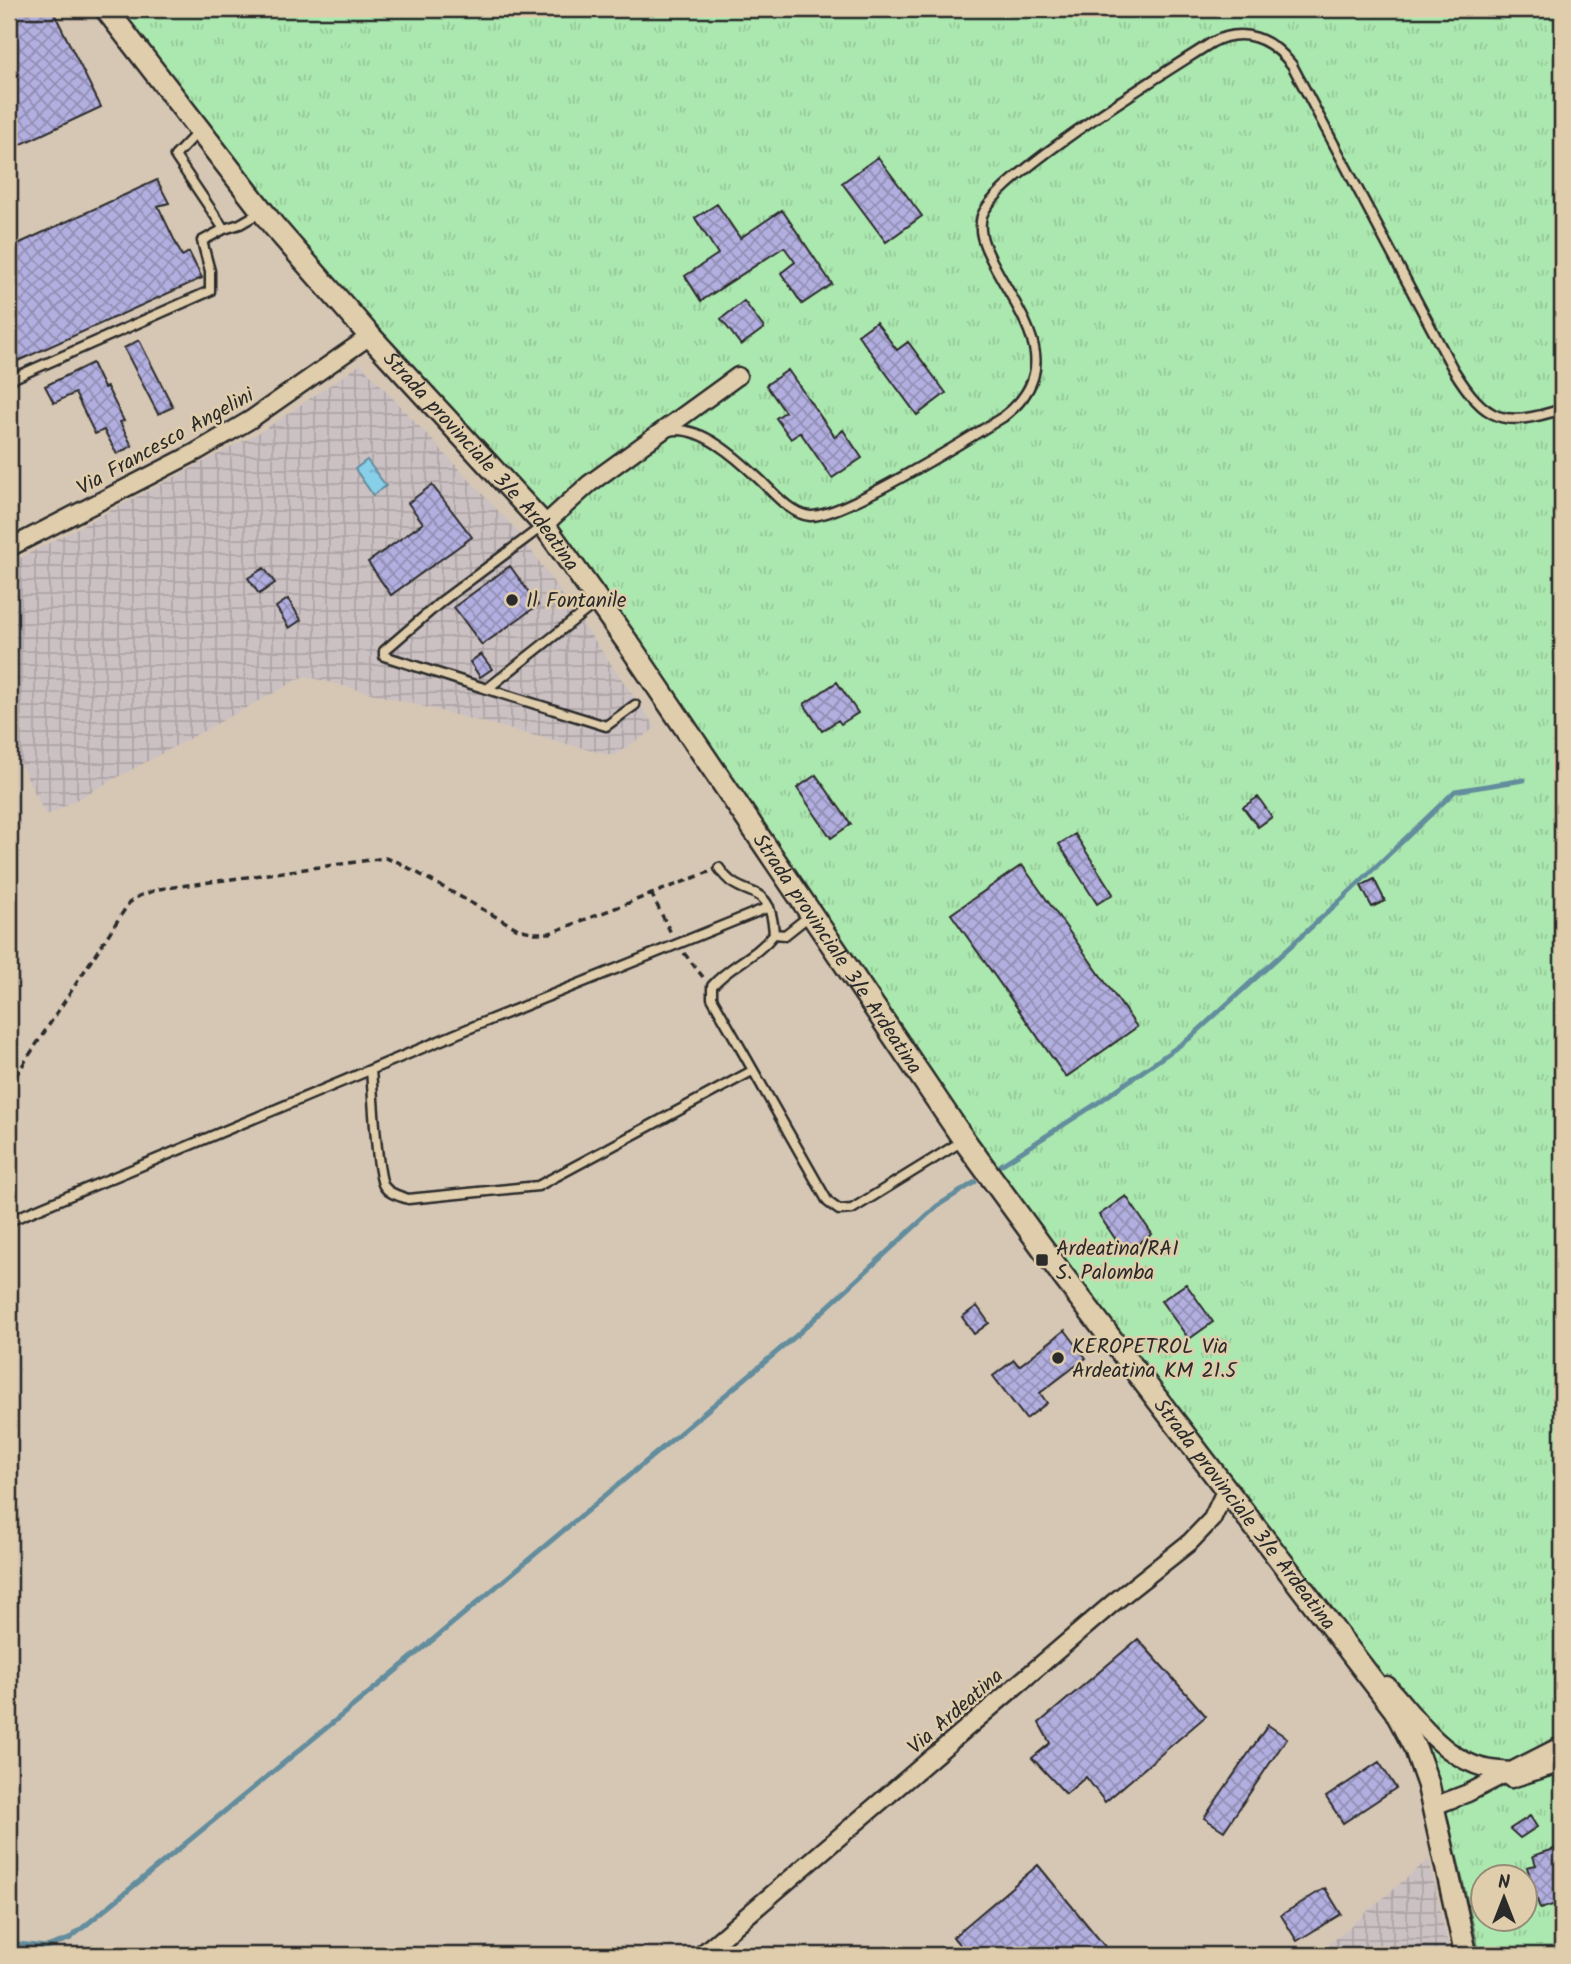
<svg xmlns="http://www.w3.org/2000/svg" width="1571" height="1964" font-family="Kalam,sans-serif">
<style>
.industrial{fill:url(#industrial-grid)}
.grass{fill:url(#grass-tufts);stroke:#6b8a6d;stroke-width:2;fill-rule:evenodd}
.water{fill:url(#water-ripples);stroke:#638d9d;stroke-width:2}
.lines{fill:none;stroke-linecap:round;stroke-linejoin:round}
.stream{stroke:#638d9d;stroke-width:5}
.building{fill:url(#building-cross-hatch);stroke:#2b2b2b;stroke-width:2}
.service-casing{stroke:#2b2b2b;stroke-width:13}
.minor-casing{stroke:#2b2b2b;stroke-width:21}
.secondary-casing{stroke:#2b2b2b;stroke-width:26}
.path{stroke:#2b2b2b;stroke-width:3.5;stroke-dasharray:7 5;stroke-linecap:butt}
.service{stroke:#dfcdab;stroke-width:8}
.minor{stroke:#dfcdab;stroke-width:16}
.secondary{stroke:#dfcdab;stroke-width:21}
.poi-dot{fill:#2b2b2b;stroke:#dfcdab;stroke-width:2.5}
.labels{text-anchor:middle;stroke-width:5;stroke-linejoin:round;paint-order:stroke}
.street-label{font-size:21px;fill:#2b2b2b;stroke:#dfcdab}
.poi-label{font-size:21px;fill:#2b2b2b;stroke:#dfcdab;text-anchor:start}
</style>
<defs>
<pattern id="industrial-grid" width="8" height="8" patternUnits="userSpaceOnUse" patternTransform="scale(1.75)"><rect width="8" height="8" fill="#cbc0c2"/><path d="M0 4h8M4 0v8" fill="none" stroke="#aea5a7"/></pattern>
<pattern id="grass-tufts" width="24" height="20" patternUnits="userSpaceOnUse" patternTransform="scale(1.75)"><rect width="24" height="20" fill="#abe8af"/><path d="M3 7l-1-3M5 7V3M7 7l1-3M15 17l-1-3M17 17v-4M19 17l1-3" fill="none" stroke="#93c797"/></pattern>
<pattern id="water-ripples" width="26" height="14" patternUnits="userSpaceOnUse" patternTransform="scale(1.75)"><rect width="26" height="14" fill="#88cfe9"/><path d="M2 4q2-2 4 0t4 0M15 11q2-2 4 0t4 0" fill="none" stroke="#76b2c8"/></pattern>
<pattern id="building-cross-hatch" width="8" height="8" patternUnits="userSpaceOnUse" patternTransform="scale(1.75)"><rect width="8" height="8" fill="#b2aedf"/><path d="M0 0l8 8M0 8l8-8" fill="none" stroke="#918eb5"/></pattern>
</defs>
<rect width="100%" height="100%" fill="#d6c7b5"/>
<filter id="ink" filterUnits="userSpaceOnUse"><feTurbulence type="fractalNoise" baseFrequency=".0143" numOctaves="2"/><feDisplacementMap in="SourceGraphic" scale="14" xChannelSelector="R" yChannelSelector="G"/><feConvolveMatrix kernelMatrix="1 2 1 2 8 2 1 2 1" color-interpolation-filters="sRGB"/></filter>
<g filter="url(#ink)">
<path class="industrial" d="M 361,364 L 519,533 L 656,728 L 613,756 L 305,676 L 46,816 L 9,740 L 9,564 L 262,431 Z
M 1429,1859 L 1450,1955 L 1316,1955 Z"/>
<path class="grass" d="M 128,9 L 1562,9 L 1562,1955 L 1480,1955 L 1444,1802 L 1326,1618 L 964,1140 L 598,601 L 370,336 L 112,17 ZM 1484,1876 L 1526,1876 L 1526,1918 L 1484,1918 Z"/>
<path class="water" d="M 367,460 L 386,486 L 373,495 L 355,469 Z"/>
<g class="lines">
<path class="stream" d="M 1001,1165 L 1099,1102 L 1190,1038 L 1341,900 L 1455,791 L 1524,780
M 9,1943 L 46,1947 L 69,1939 L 392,1674 L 797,1335 L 937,1206 L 975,1182"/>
</g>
<path class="building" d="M 9,9 L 52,9 L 101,107 L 9,150 Z
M 878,157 L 922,216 L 886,242 L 842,183 Z
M 157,180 L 169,203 L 158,206 L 182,256 L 189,252 L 202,278 L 9,365 L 9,248 Z
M 717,204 L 740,238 L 782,210 L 832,284 L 802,304 L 781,273 L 795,262 L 784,247 L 701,301 L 685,276 L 718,254 L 695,218 Z
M 744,301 L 764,328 L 741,345 L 721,319 Z
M 876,322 L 897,350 L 908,342 L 946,393 L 917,415 L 858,335 Z
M 139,340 L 173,407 L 158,414 L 124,348 Z
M 92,363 L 104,388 L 107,387 L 124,421 L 120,422 L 132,446 L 117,454 L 104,430 L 95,434 L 75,393 L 54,403 L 45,386 Z
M 788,370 L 835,437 L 843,430 L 862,458 L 832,478 L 800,432 L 791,439 L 776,418 L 785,412 L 766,385 Z
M 432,485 L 472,537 L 391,595 L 368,562 L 423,523 L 408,503 Z
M 510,566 L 538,605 L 482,645 L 454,607 Z
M 264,568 L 275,583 L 259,594 L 248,578 Z
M 288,599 L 301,620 L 289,628 L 276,607 Z
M 481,654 L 492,669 L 480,677 L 470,662 Z
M 837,682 L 858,713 L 841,724 L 838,720 L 822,731 L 804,704 Z
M 816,775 L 851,824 L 831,838 L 797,788 Z
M 1258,797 L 1272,817 L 1258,827 L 1243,807 Z
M 1075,834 L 1113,894 L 1097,904 L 1059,844 Z
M 1022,865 L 1137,1027 L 1066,1077 L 951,914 Z
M 1374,879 L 1385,901 L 1372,907 L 1361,886 Z
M 1126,1196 L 1152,1234 L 1125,1253 L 1099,1215 Z
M 1186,1284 L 1213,1322 L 1189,1339 L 1161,1301 Z
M 977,1306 L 989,1323 L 974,1334 L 962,1317 Z
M 1065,1330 L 1086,1358 L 1040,1393 L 1047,1403 L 1026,1419 L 993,1376 L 1014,1360 L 1019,1366 Z
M 1138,1639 L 1206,1716 L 1105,1802 L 1086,1777 L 1066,1794 L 1032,1758 L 1050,1743 L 1039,1723 Z
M 1268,1725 L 1287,1738 L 1224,1831 L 1204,1818 Z
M 1379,1762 L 1396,1788 L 1343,1823 L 1326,1797 Z
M 1530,1816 L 1537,1827 L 1520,1838 L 1510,1829 Z
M 1557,1848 L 1562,1866 L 1562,1902 L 1540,1909 L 1527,1867 L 1536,1865 L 1533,1856 Z
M 1038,1865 L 1112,1955 L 968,1955 L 953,1937 Z
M 1325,1888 L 1341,1914 L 1297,1941 L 1281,1915 Z"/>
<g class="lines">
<defs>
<path id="service" d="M 198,132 L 175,156 L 224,229 L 240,224 L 261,212
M 9,380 L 210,291 L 210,271 L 202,241 L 224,229
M 669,431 C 700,424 738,459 759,479 C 773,492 790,514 810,516 C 841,518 971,437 1003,417 C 1070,366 1017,313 990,257 C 984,245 978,231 982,216 C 995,176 1168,71 1211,43 C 1243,26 1271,38 1292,65 L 1453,369 C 1486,422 1503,428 1562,409
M 544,525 L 442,601 L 384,651 L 384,656 L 487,689 L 598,601
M 487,689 L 606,726 L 635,705
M 719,868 C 743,905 770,875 774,934 C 755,958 731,964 712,986 L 712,998 L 828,1202 L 839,1210 L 852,1209 L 964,1140
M 774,934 L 785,935 L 809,916
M 371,1070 C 373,1091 376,1172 384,1186 C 389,1194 400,1196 408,1199 L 538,1186 L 752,1071
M 9,1221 L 482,1023 L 769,907"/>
<path id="minor" d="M 544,525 L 589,484 L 738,376
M 9,548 L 196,452 L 250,420 L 370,336
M 1387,1685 C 1412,1712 1438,1752 1475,1765 C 1487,1770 1500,1770 1512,1771
M 1511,1779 L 1562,1763
M 1434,1806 L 1468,1793 L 1562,1745
M 701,1955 L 1113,1603 L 1190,1542 L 1212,1519 L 1226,1489"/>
<g id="secondary">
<path id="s1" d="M 106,9 L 273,225 L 370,336 L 544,525 L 630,646 L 964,1140 L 1063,1276 L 1395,1710 L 1416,1750 L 1428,1784 L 1466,1955"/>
</g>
</defs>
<use href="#service" class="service-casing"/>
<use href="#minor" class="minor-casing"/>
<use href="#secondary" class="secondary-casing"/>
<path class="path" d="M 651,893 L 672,935
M 684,953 L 703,977
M 9,1086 L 129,903 L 139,896 L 159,889 L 385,858 L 398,862 L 518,929 L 535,933 L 550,933 L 709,872"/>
<use href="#service" class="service"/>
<use href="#minor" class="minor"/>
<use href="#secondary" class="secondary"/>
</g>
</g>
<g class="poi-dot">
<circle cx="512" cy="600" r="7"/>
<rect x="1035" y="1253" width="14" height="14" rx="3.5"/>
<circle cx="1058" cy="1358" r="7"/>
</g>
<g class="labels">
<g class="street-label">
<text transform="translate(165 441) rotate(-29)" y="7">Via Francesco Angelini</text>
<text dy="7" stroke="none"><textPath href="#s1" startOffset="588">Strada provinciale 3/e Ardeatina</textPath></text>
<text dy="7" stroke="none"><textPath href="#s1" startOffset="1197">Strada provinciale 3/e Ardeatina</textPath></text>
<text dy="7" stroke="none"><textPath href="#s1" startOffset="1890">Strada provinciale 3/e Ardeatina</textPath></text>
<text transform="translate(955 1711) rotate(-41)" y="7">Via Ardeatina</text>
</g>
<g class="poi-label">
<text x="526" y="607">Il Fontanile</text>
<text x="1056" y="1255">Ardeatina/RAI<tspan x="1056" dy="24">S. Palomba</tspan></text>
<text x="1072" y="1353">KEROPETROL Via<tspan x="1072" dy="24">Ardeatina KM 21.5</tspan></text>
</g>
</g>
<rect width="1571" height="1964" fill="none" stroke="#dfcdab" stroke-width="35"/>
<rect x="18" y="18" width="1536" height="1929" fill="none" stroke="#2b2b2b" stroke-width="2.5" filter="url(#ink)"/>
<g transform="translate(1504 1898)"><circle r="33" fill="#dfcdab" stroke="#978c78" stroke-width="2"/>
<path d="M0-5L12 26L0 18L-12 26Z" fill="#2b2b2b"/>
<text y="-10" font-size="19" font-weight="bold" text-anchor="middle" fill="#2b2b2b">N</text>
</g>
</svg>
